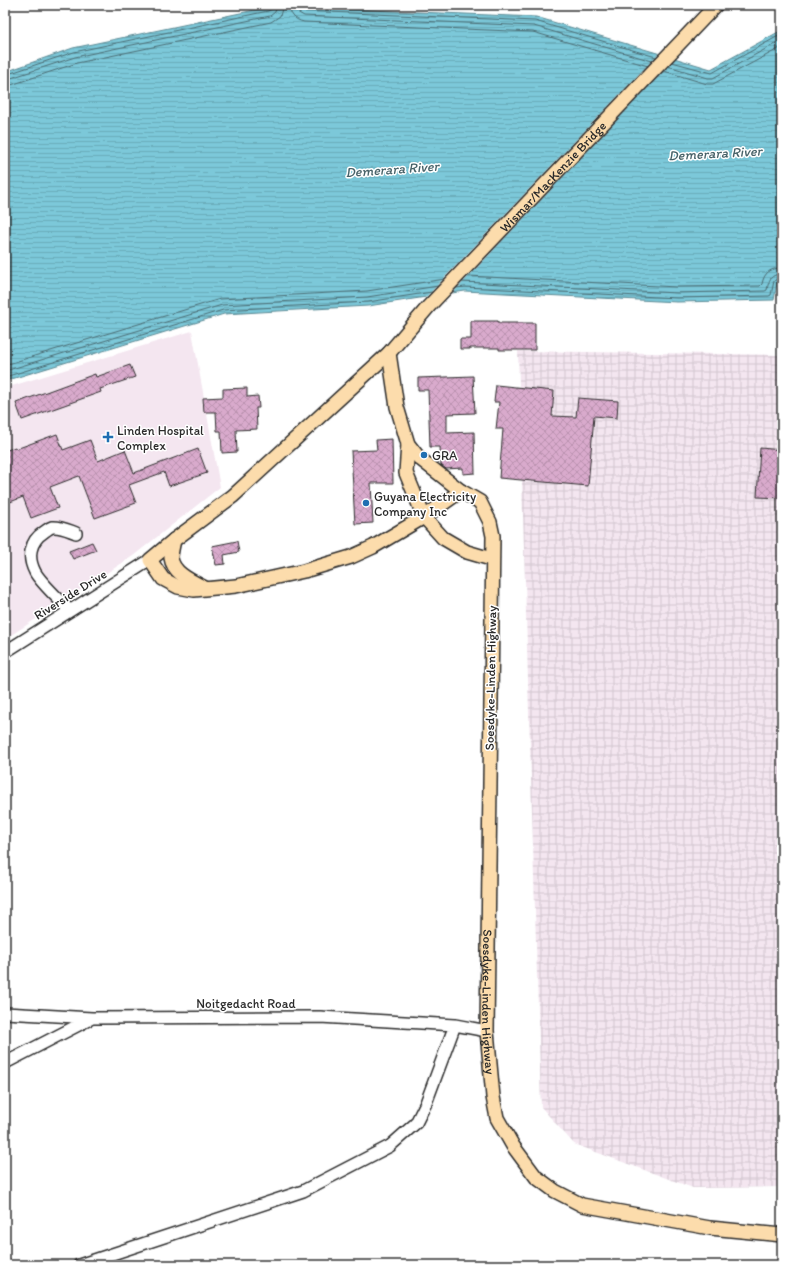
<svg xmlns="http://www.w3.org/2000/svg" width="787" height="1270" font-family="Itim,sans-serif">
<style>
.built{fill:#f4e6f0}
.industrial{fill:url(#industrial-grid)}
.water{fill:url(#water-rules);stroke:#5b8993}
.pier{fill:#fff}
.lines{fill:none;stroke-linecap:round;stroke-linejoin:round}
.shore{stroke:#4b6a71;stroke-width:1}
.building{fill:url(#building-cross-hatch);stroke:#2b2b2b}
.minor-casing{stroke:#2b2b2b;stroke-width:14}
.major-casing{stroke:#2b2b2b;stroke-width:16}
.minor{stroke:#fff;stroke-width:11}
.major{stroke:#fcdcac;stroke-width:13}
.poi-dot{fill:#1f6fb2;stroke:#fff;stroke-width:1.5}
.labels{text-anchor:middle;stroke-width:3;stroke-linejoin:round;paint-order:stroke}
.street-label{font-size:13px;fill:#2b2b2b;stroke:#fff}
.poi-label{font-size:13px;fill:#2b2b2b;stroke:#fff;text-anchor:start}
.water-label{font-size:14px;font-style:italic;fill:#476268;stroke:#fff}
</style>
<defs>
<pattern id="industrial-grid" width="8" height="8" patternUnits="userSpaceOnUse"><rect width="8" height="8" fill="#f4e6f0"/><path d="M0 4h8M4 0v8" fill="none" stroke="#d1c5ce"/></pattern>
<pattern id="water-rules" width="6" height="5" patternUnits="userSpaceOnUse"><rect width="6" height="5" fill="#7bc8d9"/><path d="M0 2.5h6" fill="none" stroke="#6aacba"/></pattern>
<pattern id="building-cross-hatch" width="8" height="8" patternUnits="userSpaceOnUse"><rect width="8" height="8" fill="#d9aacc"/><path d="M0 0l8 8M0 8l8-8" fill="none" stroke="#ba92af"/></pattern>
</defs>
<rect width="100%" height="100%" fill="#fff"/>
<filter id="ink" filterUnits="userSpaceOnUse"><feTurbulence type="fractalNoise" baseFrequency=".025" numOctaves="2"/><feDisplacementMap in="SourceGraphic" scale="8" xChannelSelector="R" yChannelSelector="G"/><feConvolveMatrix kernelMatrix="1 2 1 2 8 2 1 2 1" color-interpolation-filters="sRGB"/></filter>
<g filter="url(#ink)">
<path class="built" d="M 192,331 L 220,487 L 133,556 L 5,639 L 5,388 Z"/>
<path class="industrial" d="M 518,351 L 782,355 L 782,1187 L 693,1188 L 574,1144 L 541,1107 Z"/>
<path class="water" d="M 274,6 L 536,17 L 711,69 L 782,30 L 782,283 L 777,283 L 774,300 L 677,302 L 465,291 L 368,306 L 224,314 L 5,381 L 5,72 L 73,48 Z"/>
<path class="pier" d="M 660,52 L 677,57 L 451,295 L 424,299 Z"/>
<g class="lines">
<path class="shore" d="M 289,5 C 290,14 294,20 304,22 L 533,32 L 648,66
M 295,5 L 297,12 L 304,16 L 534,26 L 652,61
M 300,5 L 301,9 L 305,11 L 535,21 L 656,57
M 672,62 L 712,73 L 782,34
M 668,66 L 708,78 L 713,78 L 782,40
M 664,71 L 707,84 L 713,84 L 782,47
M 5,75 L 74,52 L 268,11 L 272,9 L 272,5
M 5,80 L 75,57 L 270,16 L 275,12 L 277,5
M 5,86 L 11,85 L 77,63 L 271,22 L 280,16 L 283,5
M 468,276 L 677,287 L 760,286 L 762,284 C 764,273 770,268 782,268
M 462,282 L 677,293 L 765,291 L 767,290 C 769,280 770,274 782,274
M 456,288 L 465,287 L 677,298 L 769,296 L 771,295 L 774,281 L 777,279 L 782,279
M 5,365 L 220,299 L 367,291 L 445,279
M 5,371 L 222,305 L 367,297 L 438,286
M 5,377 L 223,310 L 368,302 L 432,292"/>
</g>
<path class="building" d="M 471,321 L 498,321 L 498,323 L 535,323 L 535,350 L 499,350 L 499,348 L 470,348 L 470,349 L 460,349 L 460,339 L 471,339 Z
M 130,365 L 135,377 L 100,389 L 101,392 L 22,420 L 16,403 L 95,374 L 96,377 Z
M 473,376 L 475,413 L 447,414 L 447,433 L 474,432 L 475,473 L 463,474 L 463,468 L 446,469 L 441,465 L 440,447 L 430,447 L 428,390 L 418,390 L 418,378 Z
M 496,385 L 554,391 L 552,416 L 576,417 L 578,398 L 618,401 L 617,418 L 594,416 L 588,486 L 499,478 L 503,429 L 496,429 L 499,402 L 494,402 Z
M 247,388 L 247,397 L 258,396 L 259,408 L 256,408 L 257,429 L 236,430 L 237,452 L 222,453 L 221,431 L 217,431 L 216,412 L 204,412 L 203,398 L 223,397 L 223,389 Z
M 57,434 L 63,450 L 90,440 L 98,461 L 125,450 L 134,473 L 198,449 L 207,473 L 169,486 L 164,472 L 129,485 L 136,503 L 95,518 L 79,476 L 50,487 L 58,508 L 31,518 L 23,497 L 5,504 L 5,451 L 15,447 L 16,449 Z
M 392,439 L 393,483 L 371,483 L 373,523 L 355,524 L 351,451 L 377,450 L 376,440 Z
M 760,448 L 782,450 L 782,498 L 757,497 Z
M 237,541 L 239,552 L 224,555 L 225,564 L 216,565 L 212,546 Z
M 92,542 L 96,550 L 73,559 L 69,551 Z"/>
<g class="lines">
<defs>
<path id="minor" d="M 70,611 C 61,601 40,582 35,572 C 27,557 30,541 44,532 C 47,530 49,528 52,527 C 61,526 68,530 76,533
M 5,652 L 150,560
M 5,1013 L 92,1018 L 320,1017 L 455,1025 L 487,1031
M 5,1063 L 92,1018
M 79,1265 L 303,1191 L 390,1146 L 416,1123 L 426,1103 L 455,1025"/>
<g id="major">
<path id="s1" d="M 389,353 L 397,407 L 408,444 L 419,458 L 461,491 L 480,502 L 490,522 L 493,536 L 487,1031 L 493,1097 L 497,1118 L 513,1146 L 536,1177 L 555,1191 L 582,1205 L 710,1228 L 782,1235"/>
<path d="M 408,444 L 406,473 L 424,517 L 443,538 L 467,552 L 491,559"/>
<path id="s2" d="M 461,491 L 424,517 L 373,547 L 351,557 L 304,571 L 236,586 L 194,590 L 178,587 L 163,579 L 150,560 L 174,540 L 233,496 L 389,353 L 429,306 L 716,5"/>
<path d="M 174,540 C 173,545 171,553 171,558 C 173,574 194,582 205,588"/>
</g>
</defs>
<use href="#minor" class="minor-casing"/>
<use href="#major" class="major-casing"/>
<use href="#minor" class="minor"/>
<use href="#major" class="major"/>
</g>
</g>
<g class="poi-dot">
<path d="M106 431h4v4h4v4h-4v4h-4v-4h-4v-4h4z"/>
<circle cx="424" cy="455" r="4"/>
<circle cx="366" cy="503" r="4"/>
</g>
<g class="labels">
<g class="street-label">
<text dy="5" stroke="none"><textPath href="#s2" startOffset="903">Wismar/MacKenzie Bridge</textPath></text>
<text transform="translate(70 594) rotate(-32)" y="5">Riverside Drive</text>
<text transform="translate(490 678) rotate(-89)" y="5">Soesdyke-Linden Highway</text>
<text dy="5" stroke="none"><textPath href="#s1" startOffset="689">Soesdyke-Linden Highway</textPath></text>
<text x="246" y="1008">Noitgedacht Road</text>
</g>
<g class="poi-label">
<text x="117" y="435">Linden Hospital<tspan x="117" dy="15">Complex</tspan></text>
<text x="432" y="460">GRA</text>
<text x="374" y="501">Guyana Electricity<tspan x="374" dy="15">Company Inc</tspan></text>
</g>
<g class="water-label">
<text transform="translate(715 153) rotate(-3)" y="5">Demerara River</text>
<text transform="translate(392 169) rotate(-4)" y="5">Demerara River</text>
</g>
</g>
<rect width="787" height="1270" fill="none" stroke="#fff" stroke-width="20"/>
<rect x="10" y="10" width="767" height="1250" fill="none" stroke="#2b2b2b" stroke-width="1.5" filter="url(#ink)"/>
</svg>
